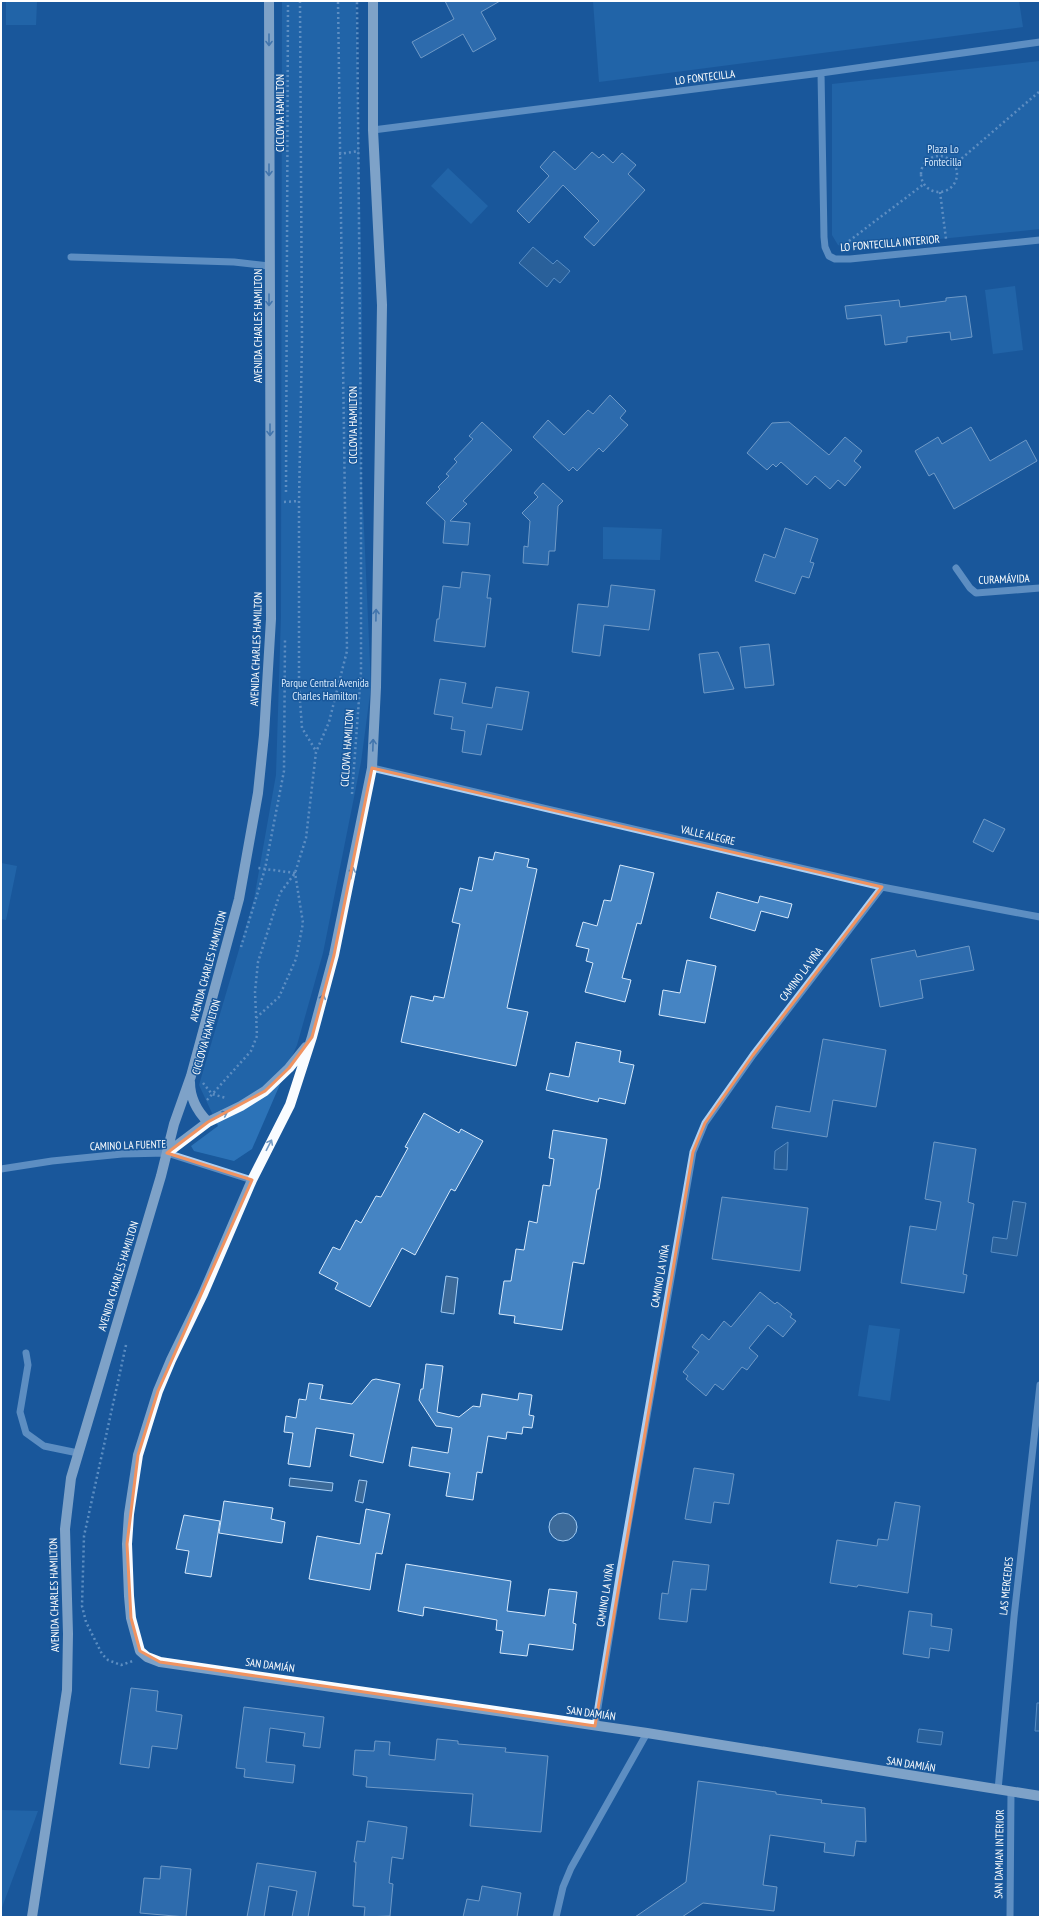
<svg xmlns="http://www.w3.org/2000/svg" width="1041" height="1918" font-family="'PT Sans Narrow',sans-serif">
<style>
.green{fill:#2c73b8}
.water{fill:#3c6a99;stroke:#a2ccf4}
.building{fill:#4584c3;stroke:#d6e9fc}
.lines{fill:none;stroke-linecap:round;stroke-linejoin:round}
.path{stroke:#afd0f2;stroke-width:2.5;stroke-dasharray:2 3;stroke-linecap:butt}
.minor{stroke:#afd0f2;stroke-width:7}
.major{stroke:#f9fcff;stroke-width:10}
.oneway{stroke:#739ac3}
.marked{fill:none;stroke:#f09361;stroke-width:3;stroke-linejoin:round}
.labels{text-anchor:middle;stroke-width:3;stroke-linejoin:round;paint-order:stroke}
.street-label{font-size:11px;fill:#fff;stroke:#19589b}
.park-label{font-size:11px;fill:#d6e9fc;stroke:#19589b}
</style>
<rect width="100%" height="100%" fill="#19589b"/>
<path class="green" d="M 6,1 L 37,1 L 36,25 L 6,25 Z
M 282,1 L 356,1 L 362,303 L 361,461 L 371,687 L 361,762 L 323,953 L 297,1045 L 252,1149 L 234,1161 L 194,1151 L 191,1146 L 218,1126 L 199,1085 L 254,899 L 276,775 L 281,617 Z
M 593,1 L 1019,1 L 1023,27 L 599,82 Z
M 1040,61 L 1040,229 L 848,248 L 838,245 L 832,235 L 832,84 Z
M 448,168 L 488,206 L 471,224 L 431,186 Z
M 1015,286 L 1023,350 L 993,354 L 985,290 Z
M 603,527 L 662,529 L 660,560 L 603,559 Z
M 1,863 L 17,866 L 6,920 L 1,919 Z
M 869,1325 L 900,1329 L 890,1401 L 858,1396 Z
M 1,1810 L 38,1811 L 1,1910 Z"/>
<path class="water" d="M 533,247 L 553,264 L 557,260 L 570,271 L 560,283 L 554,278 L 547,287 L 519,263 Z
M 788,1142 L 787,1170 L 774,1169 L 775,1151 Z
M 1013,1201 L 1026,1203 L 1017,1256 L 991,1252 L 993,1237 L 1007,1239 Z
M 446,1276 L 458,1278 L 454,1314 L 441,1312 Z
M 290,1478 L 333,1483 L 332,1491 L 289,1486 Z
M 359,1480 L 367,1481 L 363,1503 L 355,1501 Z
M549 1527a14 14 0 1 1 28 0a14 14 0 1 1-28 0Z
M 1037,1703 L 1040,1703 L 1040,1731 L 1035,1731 Z
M 919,1729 L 943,1732 L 941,1745 L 917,1742 Z"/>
<path class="building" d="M 445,1 L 500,1 L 481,12 L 496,39 L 473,52 L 463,34 L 421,58 L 412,42 L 454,19 Z
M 554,151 L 575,170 L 592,152 L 599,158 L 603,154 L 613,163 L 622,153 L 636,165 L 628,174 L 645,190 L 594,246 L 584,237 L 599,221 L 563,185 L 529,223 L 517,211 L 549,176 L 540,167 Z
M 966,296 L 972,337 L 951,340 L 950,332 L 907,337 L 907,342 L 885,345 L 881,315 L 847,319 L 845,306 L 899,300 L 900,307 L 946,301 L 946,298 Z
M 610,395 L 626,411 L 620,418 L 628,425 L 603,452 L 599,448 L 577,471 L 573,467 L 569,471 L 533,437 L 548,420 L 564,435 L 588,410 L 593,414 Z
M 482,422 L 512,450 L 463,501 L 467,504 L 450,521 L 470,523 L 468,545 L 443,543 L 445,521 L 426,503 L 440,489 L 438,487 L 449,476 L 446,474 L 457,462 L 454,459 L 473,439 L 469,436 Z
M 789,422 L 829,455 L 845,437 L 862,451 L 854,461 L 861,467 L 845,486 L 838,480 L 830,489 L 815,476 L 807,485 L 781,462 L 776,467 L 773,464 L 767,470 L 747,453 L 772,423 Z
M 971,427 L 990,461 L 1026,440 L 1037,461 L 954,509 L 934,473 L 929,476 L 915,451 L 938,437 L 942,444 Z
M 543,483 L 563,501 L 558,506 L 555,551 L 549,551 L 548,565 L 523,563 L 524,546 L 528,547 L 530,521 L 522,513 L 538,497 L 534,493 Z
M 785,528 L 818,539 L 810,562 L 814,563 L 809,578 L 802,576 L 795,594 L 755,581 L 764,554 L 775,558 Z
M 462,572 L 490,575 L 487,598 L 491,598 L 485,647 L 434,641 L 437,619 L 439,619 L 443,586 L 460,588 Z
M 611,585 L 655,590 L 649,630 L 604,625 L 600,656 L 572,652 L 578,604 L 608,607 Z
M 769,644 L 774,685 L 745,688 L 740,647 Z
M 718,652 L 734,689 L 704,693 L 699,654 Z
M 440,679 L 466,683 L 462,703 L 492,708 L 496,687 L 529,692 L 522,730 L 487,724 L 481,755 L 462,752 L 465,731 L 451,729 L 453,717 L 434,714 Z
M 984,819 L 1005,829 L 993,852 L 973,842 Z
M 495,852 L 529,859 L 527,867 L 537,869 L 507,1008 L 528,1012 L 516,1066 L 401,1042 L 411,996 L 433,1001 L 434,996 L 444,998 L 460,924 L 452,922 L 460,888 L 472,891 L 479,857 L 493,860 Z
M 620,865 L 654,873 L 641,924 L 637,923 L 622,978 L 631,980 L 625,1002 L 585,992 L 593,963 L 586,961 L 589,949 L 576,946 L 583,922 L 597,926 L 604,900 L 611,901 Z
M 717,892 L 758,903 L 760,896 L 792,904 L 788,918 L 761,911 L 755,931 L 710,918 Z
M 969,946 L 974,970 L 920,980 L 923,998 L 880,1007 L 871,959 L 915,950 L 917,957 Z
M 687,960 L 716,966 L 705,1023 L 659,1015 L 663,990 L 680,993 Z
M 823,1039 L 886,1050 L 876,1107 L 833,1100 L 827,1137 L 772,1128 L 776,1106 L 810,1112 Z
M 576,1042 L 621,1051 L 619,1062 L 634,1065 L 625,1104 L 599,1098 L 598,1102 L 546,1090 L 550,1073 L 569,1077 Z
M 424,1113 L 459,1133 L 461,1129 L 483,1141 L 455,1191 L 451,1189 L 415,1255 L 402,1248 L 370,1307 L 335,1289 L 338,1283 L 319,1273 L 333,1247 L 340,1250 L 356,1220 L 361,1223 L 376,1196 L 381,1197 L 408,1148 L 405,1147 Z
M 553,1130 L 607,1139 L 599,1189 L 597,1189 L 584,1264 L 573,1262 L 562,1330 L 514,1323 L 515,1316 L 499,1314 L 504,1281 L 511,1281 L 516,1249 L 524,1250 L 529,1221 L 537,1223 L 543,1185 L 550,1186 L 554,1159 L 549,1158 Z
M 934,1142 L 976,1149 L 968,1202 L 974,1204 L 963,1274 L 967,1275 L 964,1293 L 901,1283 L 910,1226 L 936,1230 L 941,1202 L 925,1199 Z
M 722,1197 L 808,1208 L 800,1271 L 712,1259 Z
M 760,1292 L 775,1304 L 777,1302 L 792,1314 L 790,1317 L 796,1321 L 783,1337 L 768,1325 L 749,1348 L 758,1356 L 747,1370 L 742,1367 L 723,1390 L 715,1384 L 706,1396 L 686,1379 L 688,1376 L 683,1372 L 699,1352 L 692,1347 L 702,1334 L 709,1340 L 724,1321 L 731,1327 Z
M 426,1364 L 443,1366 L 437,1412 L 459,1417 L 473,1406 L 480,1407 L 482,1394 L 518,1400 L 519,1393 L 532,1395 L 529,1415 L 534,1416 L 532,1428 L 523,1427 L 522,1434 L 507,1432 L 506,1439 L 488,1436 L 482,1473 L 477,1472 L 473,1500 L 446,1496 L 450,1473 L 409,1466 L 412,1447 L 448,1453 L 452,1428 L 436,1426 L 419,1400 L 421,1389 L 423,1389 Z
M 376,1379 L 400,1384 L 383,1463 L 350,1456 L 354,1434 L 316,1428 L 310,1467 L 288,1464 L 293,1433 L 284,1432 L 286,1416 L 296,1418 L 299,1399 L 306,1400 L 309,1383 L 323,1385 L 320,1399 L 352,1404 L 372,1380 Z
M 694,1468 L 734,1474 L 729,1504 L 714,1502 L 711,1523 L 685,1519 Z
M 224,1501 L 273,1508 L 271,1519 L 285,1522 L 282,1543 L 219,1533 Z
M 895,1502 L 920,1506 L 908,1593 L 858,1585 L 857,1587 L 830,1583 L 837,1540 L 877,1546 L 878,1539 L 888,1540 Z
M 366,1509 L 390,1514 L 382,1554 L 376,1553 L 370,1590 L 309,1579 L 317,1536 L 360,1544 Z
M 184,1515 L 220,1521 L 211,1577 L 185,1573 L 189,1551 L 176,1549 Z
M 673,1561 L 709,1565 L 706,1590 L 691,1589 L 687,1622 L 659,1619 L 662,1593 L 668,1594 Z
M 406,1564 L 511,1581 L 507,1611 L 545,1616 L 549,1589 L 577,1592 L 573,1623 L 576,1624 L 573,1650 L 529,1644 L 527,1656 L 500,1653 L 503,1631 L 496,1630 L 497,1620 L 424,1607 L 423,1616 L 398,1611 Z
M 909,1611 L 932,1614 L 931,1626 L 952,1629 L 949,1651 L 930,1648 L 929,1658 L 903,1654 Z
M 131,1688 L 158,1691 L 156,1711 L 182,1715 L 177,1749 L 152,1746 L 149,1768 L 120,1764 Z
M 244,1707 L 324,1717 L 320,1748 L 303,1746 L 305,1733 L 270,1728 L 266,1762 L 295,1765 L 293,1783 L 244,1777 L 245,1769 L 236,1768 Z
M 437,1739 L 458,1741 L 458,1744 L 506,1748 L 505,1752 L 548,1756 L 541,1832 L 470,1826 L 473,1794 L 366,1787 L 367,1777 L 353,1775 L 355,1750 L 374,1751 L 375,1741 L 390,1742 L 389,1755 L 435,1760 Z
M 698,1781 L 776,1792 L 776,1794 L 822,1800 L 821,1803 L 865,1808 L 866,1842 L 856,1841 L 854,1856 L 824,1852 L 825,1843 L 770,1835 L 763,1885 L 777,1887 L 774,1911 L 703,1903 L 682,1917 L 635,1917 L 686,1882 Z
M 368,1821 L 407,1827 L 403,1859 L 392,1857 L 389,1883 L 393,1884 L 390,1916 L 364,1917 L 365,1907 L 353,1906 L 356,1862 L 354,1862 L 357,1841 L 365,1842 Z
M 257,1863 L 316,1872 L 308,1917 L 292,1917 L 297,1891 L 269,1886 L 264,1917 L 247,1917 Z
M 161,1866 L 191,1869 L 186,1917 L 140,1913 L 144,1878 L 160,1879 Z
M 482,1886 L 521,1893 L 517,1917 L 463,1917 L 467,1899 L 479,1901 Z"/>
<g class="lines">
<path class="path" d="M 300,1 L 302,341 L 299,501 L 299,687 L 302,728 L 316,751
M 339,154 L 359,151
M921 174a18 18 0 1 1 36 0a18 18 0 1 1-36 0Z
M 954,165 L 1040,91
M 940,192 L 946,239
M 841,247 L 924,184
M 286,492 L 288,1
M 284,502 L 299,501
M 352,794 L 361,672 L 361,450 L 357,1
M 241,947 L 265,869 L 284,771 L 285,639
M 256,1018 L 279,997 L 296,959 L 303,923 L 295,873 L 258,868
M 203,1083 L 212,1094 L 226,1098
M 207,1100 L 251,1051 L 257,1036 L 255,992 L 258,962 L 280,893 L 295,873 L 306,838 L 316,752 L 329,722 L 347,651 L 338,1
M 126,1345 L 84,1536 L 82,1606 L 86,1622 L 102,1654 L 108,1660 L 121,1665 L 133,1661"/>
<path class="minor" d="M 821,73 L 824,237 L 825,247 L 829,256 L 835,259 L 850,259 L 1040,240
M 373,130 L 821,73 L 1040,42
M 71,257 L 234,262 L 269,266
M 956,568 L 970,588 L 976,593 L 1040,588
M 372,768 L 882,887 L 1040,917
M 1,1169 L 52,1161 L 122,1154 L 167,1153 L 252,1180
M 26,1353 L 28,1365 L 20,1412 L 26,1433 L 44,1446 L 78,1453
M 595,1726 L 620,1571 L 693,1152 L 705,1123 L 753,1055 L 882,887
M 998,1790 L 1014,1617 L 1040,1385
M 556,1917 L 563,1887 L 571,1868 L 647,1733
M 1010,1917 L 1011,1792"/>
<path class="major" d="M 373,1 L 373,130 L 382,305 L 376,687 L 372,768 L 334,955 L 312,1037 L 290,1105 L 252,1180 L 203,1294 L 171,1360 L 158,1391 L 138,1455 L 129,1514 L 127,1544 L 129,1596 L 131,1618 L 140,1651 L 147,1657 L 160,1662 L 647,1733 L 1040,1796
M 190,1082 C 190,1098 197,1111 208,1122
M 167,1153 L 208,1122 L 241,1106 L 265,1091 L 289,1068 L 306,1047
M 32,1917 L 67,1690 L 68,1634 L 65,1529 L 71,1478 L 161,1176 L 174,1124 L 191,1076 L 239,899 L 258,793 L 264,735 L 271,619 L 269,1"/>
</g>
<defs><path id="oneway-shaft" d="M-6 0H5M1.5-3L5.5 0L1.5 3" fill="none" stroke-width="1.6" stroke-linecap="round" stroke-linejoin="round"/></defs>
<g class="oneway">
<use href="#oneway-shaft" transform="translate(269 40) rotate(90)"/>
<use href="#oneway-shaft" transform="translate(269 170) rotate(90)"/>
<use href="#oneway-shaft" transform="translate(269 300) rotate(90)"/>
<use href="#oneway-shaft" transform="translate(270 430) rotate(90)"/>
<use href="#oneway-shaft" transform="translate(376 615) rotate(-89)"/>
<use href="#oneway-shaft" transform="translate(373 745) rotate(-88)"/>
<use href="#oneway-shaft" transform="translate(352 873) rotate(-78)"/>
<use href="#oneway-shaft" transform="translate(322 1000) rotate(-75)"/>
<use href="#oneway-shaft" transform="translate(222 1115) rotate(-26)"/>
<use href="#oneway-shaft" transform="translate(269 1145) rotate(-63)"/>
</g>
<path d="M0 0H1041V1918H0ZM 372,768 L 882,887 L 753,1055 L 705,1123 L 693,1152 L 595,1726 L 160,1662 L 140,1651 L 131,1618 L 127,1544 L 138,1455 L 158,1391 L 252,1180 L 167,1153 L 208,1122 L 265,1091 L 289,1068 L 312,1037 L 334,955 Z" fill="#19589b" fill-opacity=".55" fill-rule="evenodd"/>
<path class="marked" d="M 372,768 L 882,887 L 753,1055 L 705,1123 L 693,1152 L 595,1726 L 160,1662 L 140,1651 L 131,1618 L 127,1544 L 138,1455 L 158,1391 L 252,1180 L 167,1153 L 208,1122 L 265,1091 L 289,1068 L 312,1037 L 334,955 Z"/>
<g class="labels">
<g class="street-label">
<text transform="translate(705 77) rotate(-7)" y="4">LO FONTECILLA</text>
<text transform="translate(280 113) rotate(-90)" y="4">CICLOVIA HAMILTON</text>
<text transform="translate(890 243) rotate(-5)" y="4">LO FONTECILLA INTERIOR</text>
<text transform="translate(258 326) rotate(-90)" y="4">AVENIDA CHARLES HAMILTON</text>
<text transform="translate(353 425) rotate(-90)" y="4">CICLOVIA HAMILTON</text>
<text transform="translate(1004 579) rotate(-2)" y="4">CURAMÁVIDA</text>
<text transform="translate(256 649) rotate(-88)" y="4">AVENIDA CHARLES HAMILTON</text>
<text transform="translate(347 748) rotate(-86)" y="4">CICLOVIA HAMILTON</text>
<text transform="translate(708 835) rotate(13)" y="4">VALLE ALEGRE</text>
<text transform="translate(208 966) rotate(-75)" y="4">AVENIDA CHARLES HAMILTON</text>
<text transform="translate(801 974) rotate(-53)" y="4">CAMINO LA VIÑA</text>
<text transform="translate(206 1037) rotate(-74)" y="4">CICLOVIA HAMILTON</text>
<text transform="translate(128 1145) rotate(-2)" y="4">CAMINO LA FUENTE</text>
<text transform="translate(118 1276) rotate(-73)" y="4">AVENIDA CHARLES HAMILTON</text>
<text transform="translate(660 1276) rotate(-80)" y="4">CAMINO LA VIÑA</text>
<text transform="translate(1006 1586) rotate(-84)" y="4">LAS MERCEDES</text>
<text transform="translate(54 1595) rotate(-91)" y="4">AVENIDA CHARLES HAMILTON</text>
<text transform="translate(605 1595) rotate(-81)" y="4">CAMINO LA VIÑA</text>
<text transform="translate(270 1665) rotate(8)" y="4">SAN DAMIÁN</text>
<text transform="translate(591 1713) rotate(8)" y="4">SAN DAMIÁN</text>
<text transform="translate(911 1764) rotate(9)" y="4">SAN DAMIÁN</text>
<text transform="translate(999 1854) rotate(-89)" y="4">SAN DAMIAN INTERIOR</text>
</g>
<g class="park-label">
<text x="943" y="153">Plaza Lo<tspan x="943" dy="13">Fontecilla</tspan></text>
<text x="325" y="687">Parque Central Avenida<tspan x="325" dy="13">Charles Hamilton</tspan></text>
</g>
</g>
<rect width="1041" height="1918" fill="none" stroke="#ffffff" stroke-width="4"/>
</svg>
